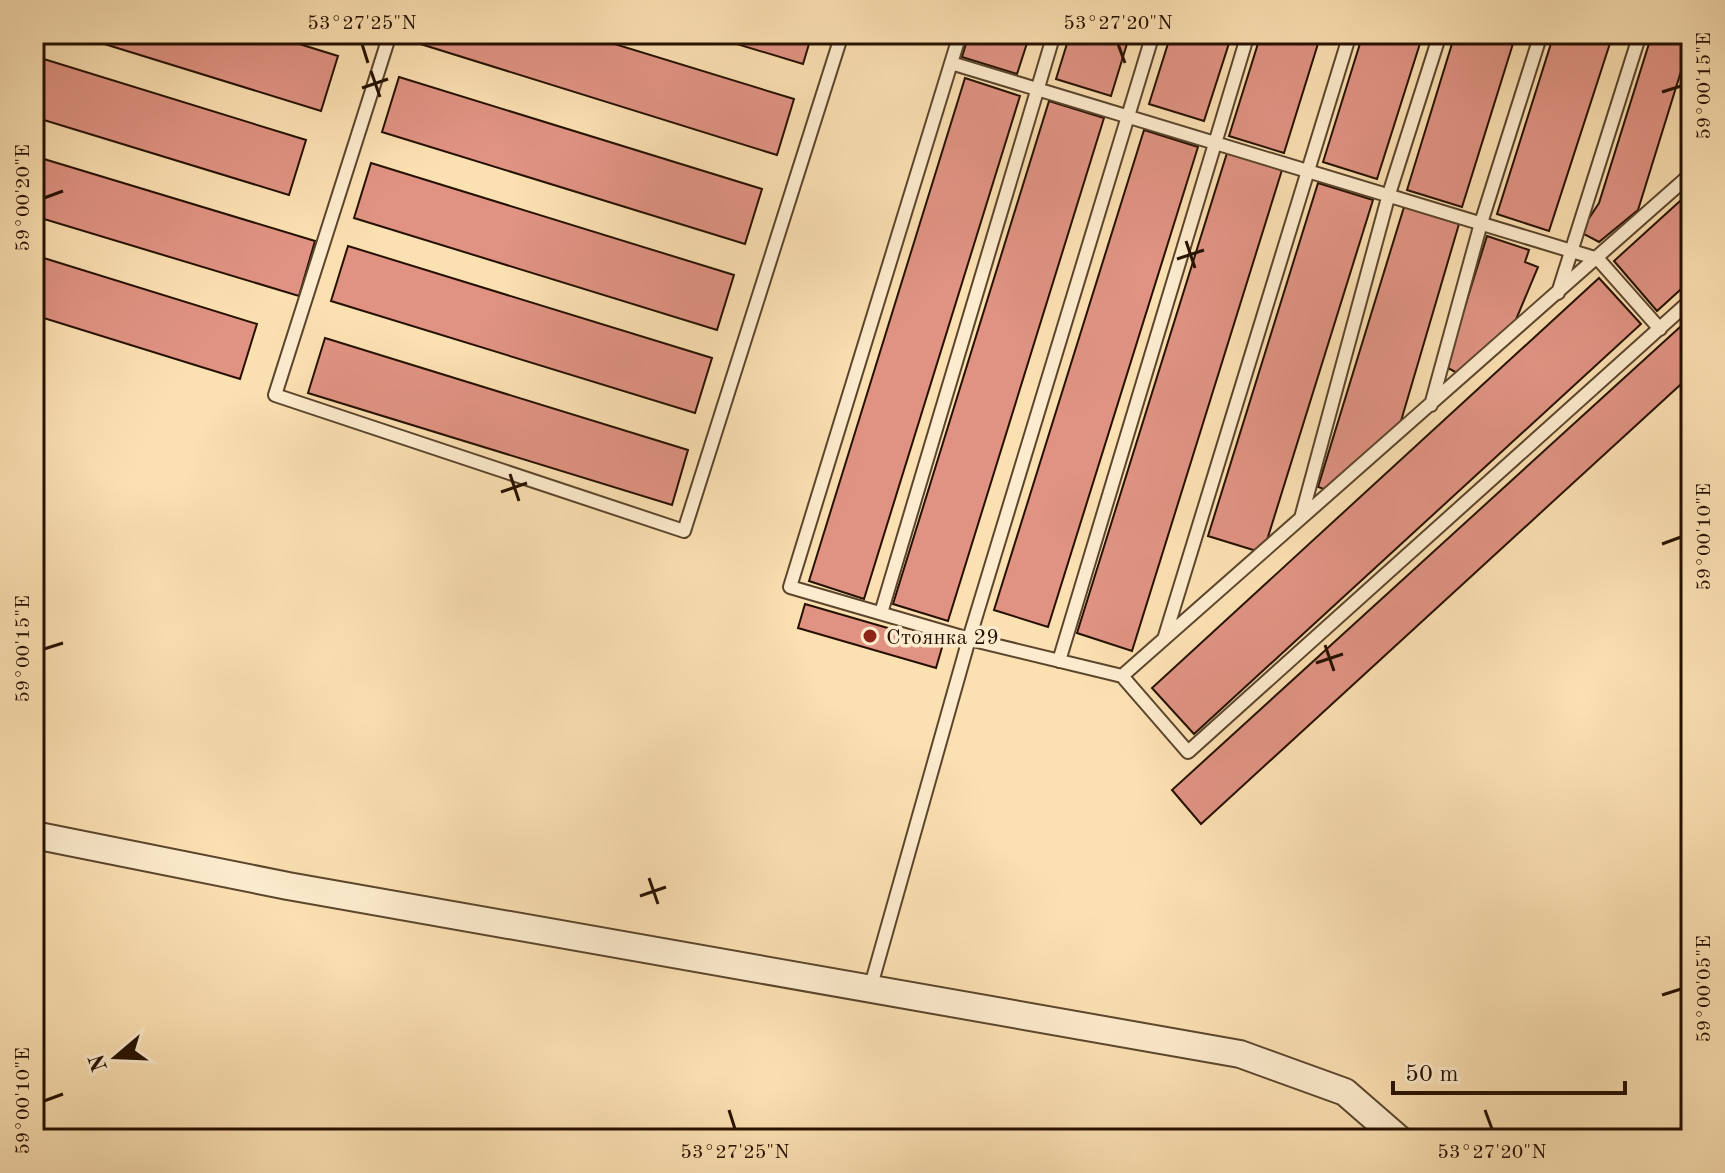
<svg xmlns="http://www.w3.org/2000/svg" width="1725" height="1173" font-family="'Old Standard TT',serif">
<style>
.building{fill:#e09383;stroke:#261100;stroke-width:2}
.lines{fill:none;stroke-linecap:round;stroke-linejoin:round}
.service-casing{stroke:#5b452c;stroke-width:16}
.minor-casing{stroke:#5b452c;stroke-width:30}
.service{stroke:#fcebcd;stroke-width:12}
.minor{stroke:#fcebcd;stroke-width:26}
.ticks{fill:none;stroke:#261100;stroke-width:3}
.poi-dot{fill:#8f2418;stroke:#fcebcd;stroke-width:3}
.labels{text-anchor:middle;stroke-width:7;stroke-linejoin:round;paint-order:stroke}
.poi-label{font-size:22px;fill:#261100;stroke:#fcebcd;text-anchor:start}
.neatline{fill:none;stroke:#261100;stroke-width:3}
.ticks-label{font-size:20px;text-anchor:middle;fill:#261100}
</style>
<rect width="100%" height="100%" fill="#fbe0b2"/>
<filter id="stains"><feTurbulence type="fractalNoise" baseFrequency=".0025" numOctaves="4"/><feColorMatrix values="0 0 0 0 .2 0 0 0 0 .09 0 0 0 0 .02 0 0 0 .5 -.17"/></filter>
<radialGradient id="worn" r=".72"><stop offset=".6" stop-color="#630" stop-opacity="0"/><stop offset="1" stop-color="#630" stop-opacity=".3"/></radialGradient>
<path class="building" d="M 72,34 L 267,34 L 338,56 L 321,111 Z
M 416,34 L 582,34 L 794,99 L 777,155 L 414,42 Z
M 704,34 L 812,34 L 803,64 Z
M 969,34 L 1030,34 L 1017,74 L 962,57 Z
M 1070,34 L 1130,34 L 1111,96 L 1056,79 Z
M 1171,34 L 1232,34 L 1204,121 L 1149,104 Z
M 1261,34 L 1321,34 L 1284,153 L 1229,136 Z
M 1363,34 L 1423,34 L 1377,179 L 1323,162 Z
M 1455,34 L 1516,34 L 1462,207 L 1407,190 Z
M 1554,34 L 1613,34 L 1549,231 L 1497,214 Z
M 1652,34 L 1691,34 L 1691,39 L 1638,210 L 1599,242 L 1580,232 L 1599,203 Z
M 34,56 L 306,140 L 289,195 L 34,117 Z
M 399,77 L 762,189 L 745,244 L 382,132 Z
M 965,78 L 1020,96 L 864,599 L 809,581 Z
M 1049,101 L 1104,118 L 948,621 L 893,604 Z
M 1144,130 L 1198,147 L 1048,627 L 994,610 Z
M 1227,153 L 1282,170 L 1132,651 L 1077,633 Z
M 34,156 L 315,241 L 299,296 L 34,216 Z
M 371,163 L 734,275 L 717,330 L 354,218 Z
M 1318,183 L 1373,200 L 1263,553 L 1208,536 Z
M 1691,191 L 1691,280 L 1657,311 L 1614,261 Z
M 1404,207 L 1459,224 L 1401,421 L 1335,493 L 1318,487 Z
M 1487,236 L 1529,250 L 1525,262 L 1538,267 L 1515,322 L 1459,374 L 1446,367 Z
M 348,246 L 712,358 L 695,413 L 331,301 Z
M 34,255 L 257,324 L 240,379 L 34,315 Z
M 1599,278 L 1641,324 L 1194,734 L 1152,688 Z
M 1691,317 L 1691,375 L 1201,824 L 1172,790 Z
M 325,338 L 688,450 L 672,505 L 308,393 Z
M 805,604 L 943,644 L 936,668 L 798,628 Z"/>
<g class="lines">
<defs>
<path id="service" d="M 390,34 L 275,395 L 684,531 L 842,34
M 960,34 L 790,587 L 969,639 L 1122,676 L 1188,752 L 1691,300
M 951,63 L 1598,259 L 1660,329
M 1558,293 L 1640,34
M 1431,405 L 1481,223 L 1541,34
M 1301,518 L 1389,194 L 1440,34
M 881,613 L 1054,34
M 1165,636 L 1350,34
M 1059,661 L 1248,34
M 1122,676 L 1691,174
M 870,989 L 969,639 L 1153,34"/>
<path id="minor" d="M 34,835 L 288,886 L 1240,1054 L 1345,1092 L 1399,1139"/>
</defs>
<use href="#service" class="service-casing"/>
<use href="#minor" class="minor-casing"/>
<use href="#service" class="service"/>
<use href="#minor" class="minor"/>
</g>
<path class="ticks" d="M 362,44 L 368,63M 1118,44 L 1125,63M 371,71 L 380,97M 362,88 L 388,79M 1662,92 L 1681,86M 44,198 L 63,191M 1186,241 L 1195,268M 1177,259 L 1204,250M 510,474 L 519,501M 501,492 L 527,483M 1662,544 L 1681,537M 1325,645 L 1334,671M 44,649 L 63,643M 1316,663 L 1343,654M 649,878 L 658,904M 640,896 L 666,887M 1662,995 L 1681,989M 44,1101 L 63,1094M 729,1110 L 735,1129M 1485,1110 L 1492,1129"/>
<circle class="poi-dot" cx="870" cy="636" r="8"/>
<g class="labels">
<g class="poi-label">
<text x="886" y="644">Стоянка 29</text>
</g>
</g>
<rect width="1725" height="1173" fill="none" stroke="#fbe0b2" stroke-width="88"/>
<g transform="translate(116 1057) rotate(251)" stroke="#fcebcd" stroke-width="6" paint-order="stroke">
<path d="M0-6L14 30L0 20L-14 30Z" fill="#261100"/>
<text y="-12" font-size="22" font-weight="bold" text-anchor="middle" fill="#261100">N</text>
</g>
<path d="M1393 1081v12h232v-12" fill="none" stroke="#261100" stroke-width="4"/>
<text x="1405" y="1081" font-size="24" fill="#261100" stroke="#fcebcd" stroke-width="6" paint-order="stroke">50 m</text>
<rect x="44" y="44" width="1637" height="1085" class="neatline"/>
<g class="ticks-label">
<text x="362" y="29">53°27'25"N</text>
<text x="1118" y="29">53°27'20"N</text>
<text transform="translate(1703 86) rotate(-90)" y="7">59°00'15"E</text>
<text transform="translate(22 198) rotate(-90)" y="7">59°00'20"E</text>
<text transform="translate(1703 537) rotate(-90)" y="7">59°00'10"E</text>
<text transform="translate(22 649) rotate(-90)" y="7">59°00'15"E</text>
<text transform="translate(1703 989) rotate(-90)" y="7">59°00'05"E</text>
<text transform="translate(22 1101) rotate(-90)" y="7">59°00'10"E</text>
<text x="735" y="1158">53°27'25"N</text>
<text x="1492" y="1158">53°27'20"N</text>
</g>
<rect width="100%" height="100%" filter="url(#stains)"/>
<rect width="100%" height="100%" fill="url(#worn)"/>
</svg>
